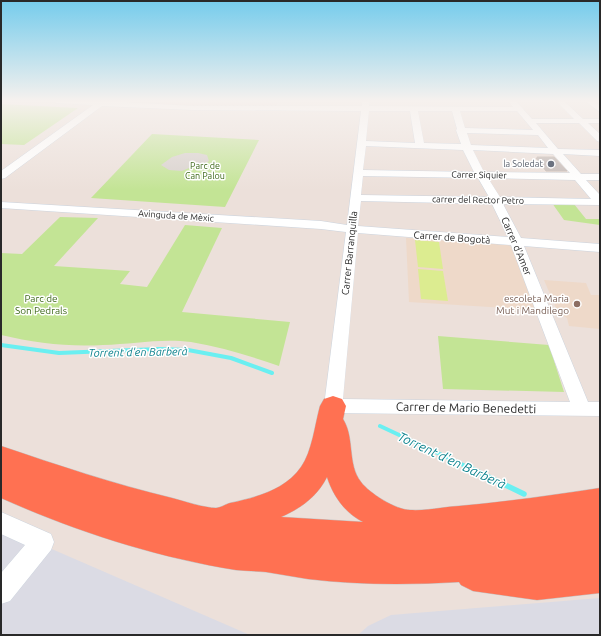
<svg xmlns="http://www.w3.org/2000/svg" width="601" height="636" font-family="Ubuntu,sans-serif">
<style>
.industrial{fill:#dbdbe4}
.education{fill:#eed9c9}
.green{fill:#c3e495}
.pitch{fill:#dcec90}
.plaza{fill:#d8d1cd}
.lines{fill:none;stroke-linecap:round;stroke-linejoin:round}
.stream-far1{stroke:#6aeff1;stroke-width:4}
.stream{stroke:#6aeff1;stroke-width:5.5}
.building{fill:#c4bab7;stroke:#c7bbb4}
.minor-casing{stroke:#ccd4de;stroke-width:1}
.highway-casing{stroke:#c3c3c3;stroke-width:1}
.minor{fill:#fff;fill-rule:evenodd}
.highway{fill:#ff7152;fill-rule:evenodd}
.worship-dot{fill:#6b7280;stroke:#fff;stroke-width:1.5}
.education-dot{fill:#8d6e63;stroke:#fff;stroke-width:1.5}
.labels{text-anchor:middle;stroke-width:3;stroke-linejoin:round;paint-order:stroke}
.far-worship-label{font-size:9px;fill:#5b616d;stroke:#fff;text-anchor:end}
.far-park-label{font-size:9px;fill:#3c6718;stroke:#fff}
.far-street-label{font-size:9px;fill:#292929;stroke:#fff}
.street-label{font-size:10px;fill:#292929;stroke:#fff}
.park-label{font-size:10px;fill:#3c6718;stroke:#fff}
.education-label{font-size:10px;fill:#785e54;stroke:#fff;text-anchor:end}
.water-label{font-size:11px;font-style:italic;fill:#0b828d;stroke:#fff}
.near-street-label{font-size:12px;fill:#292929;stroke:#fff}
.near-water-label{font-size:13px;font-style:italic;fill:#0b828d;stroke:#fff}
</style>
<rect width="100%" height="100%" fill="#ece0da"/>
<path class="industrial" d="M 1,527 L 250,635 L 1,635 Z
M 600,598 L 600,635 L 358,635 L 368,626 L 391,615 Z"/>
<path class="education" d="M 165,101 L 278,101 L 276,107 L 161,106 Z
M 406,238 L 509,245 L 513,248 L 536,310 L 409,302 Z
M 544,280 L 586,283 L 591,295 L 600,295 L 600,329 L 569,326 L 567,318 L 558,313 Z"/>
<path class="green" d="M 1,104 L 78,108 L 24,145 L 1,144 Z
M 152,134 L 259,140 L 225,207 L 91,198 Z
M 552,203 L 574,204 L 586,219 L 600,219 L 600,225 L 564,220 Z
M 60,217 L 98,218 L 54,266 L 130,271 L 120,284 L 147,287 L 185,225 L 222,228 L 182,312 L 290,322 L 279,366 C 250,356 222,347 191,342 C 162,338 133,344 103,345 C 68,347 35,343 1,335 L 1,253 L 22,254 Z
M 438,336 L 549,345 L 564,392 L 443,389 Z"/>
<path class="pitch" d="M 415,240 L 439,242 L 443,269 L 418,267 Z
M 418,269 L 443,271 L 448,301 L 421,299 Z"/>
<path class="plaza" d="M 185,153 L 198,153 L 207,155 L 209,161 L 199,167 L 189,168 L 182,171 L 169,170 L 161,165 L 172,157 Z"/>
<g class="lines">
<path class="stream-far1" d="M 1,345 L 59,353 L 159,349 L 188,350 L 231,358 L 272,373
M 380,426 L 474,470"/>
<path class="stream" d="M 472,469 L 524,494"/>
</g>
<path class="building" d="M 537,157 L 554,157 L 567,171 L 546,171 L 536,158 L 538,158 Z"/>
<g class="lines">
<defs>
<path id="minor" d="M 52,101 L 105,101 L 193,106 L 362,106 L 362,101 L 370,101 L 369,106 L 513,107 L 509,102 L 516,101 L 532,119 L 574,119 L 556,101 L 564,101 L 583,119 L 600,119 L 600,123 L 588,123 L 600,134 L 600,142 L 597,141 L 579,123 L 536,123 L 558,149 L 600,150 L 600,156 L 563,154 L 581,174 L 600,174 L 600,180 L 586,180 L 600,195 L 600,205 L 503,204 L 521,238 L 600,244 L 600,252 L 524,246 L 588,402 L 600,402 L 600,416 L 333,413 L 327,411 L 324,406 L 346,232 L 321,229 L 1,208 L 1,202 L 321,221 L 347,225 L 361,111 L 193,110 L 102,106 L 5,178 L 1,179 L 1,171 L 93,105 L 56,103 ZM 369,111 L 410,111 L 415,143 L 366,141 ZM 418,111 L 452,111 L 457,129 L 456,130 L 461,144 L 424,143 ZM 460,111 L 517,111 L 533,130 L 465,128 ZM 467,133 L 538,135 L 548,148 L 471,145 ZM 366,146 L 463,150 L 474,172 L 363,170 ZM 473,150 L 553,154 L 570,173 L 484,172 ZM 363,176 L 478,178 L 489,197 L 361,195 ZM 488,178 L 575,180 L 591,199 L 500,197 ZM 361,201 L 492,204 L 508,237 L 358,226 ZM 358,233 L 511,245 L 570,402 L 343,399 Z
M 585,101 L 594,101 L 600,106 L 600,112 Z
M 1,512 L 51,534 L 54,542 L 51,550 L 10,601 L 1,604 L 1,573 L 25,545 L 1,534 Z"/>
<path id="highway" d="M 333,396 L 342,399 L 346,406 L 343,419 C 355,438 347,464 361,482 C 369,493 396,510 410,510 C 426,511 443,507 459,506 C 506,502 553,495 600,488 L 600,593 L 537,600 L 473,591 L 461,585 L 459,582 C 409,585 357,585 308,579 C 294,577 280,574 266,572 C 256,571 246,571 236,570 C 155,557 75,531 1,498 L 1,446 C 57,465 114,484 172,498 C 183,501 205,508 216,508 C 220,508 226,504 230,503 C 257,497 285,490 301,467 C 312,452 315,424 320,406 L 324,399 ZM 327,477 C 333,496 345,513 363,522 L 281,517 C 301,508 317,497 327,477 Z"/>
</defs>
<use href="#minor" class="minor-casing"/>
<use href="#highway" class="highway-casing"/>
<use href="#minor" class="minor"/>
<use href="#highway" class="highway"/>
</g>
<linearGradient id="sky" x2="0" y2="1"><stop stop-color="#75ccec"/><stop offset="0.53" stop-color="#f6f1ee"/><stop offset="1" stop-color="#f6f1ee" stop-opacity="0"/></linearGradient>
<rect width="601" height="190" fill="url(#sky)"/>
<circle class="worship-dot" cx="551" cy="164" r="4"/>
<circle class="education-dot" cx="577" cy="304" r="4"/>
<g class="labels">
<g class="far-worship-label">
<text x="543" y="167">la Soledat</text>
</g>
<g class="far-park-label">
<text x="205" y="169">Parc de<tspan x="205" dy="10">Can Palou</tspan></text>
</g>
<g class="far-street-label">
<text transform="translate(479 175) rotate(1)" y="3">Carrer Siquier</text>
<text transform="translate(478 200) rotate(1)" y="3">carrer del Rector Petro</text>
<text transform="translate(176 216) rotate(4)" y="3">Avinguda de Mèxic</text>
</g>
<g class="street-label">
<text transform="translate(452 237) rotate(4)" y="4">Carrer de Bogotà</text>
<text transform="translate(517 246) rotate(67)" y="4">Carrer d'Amer</text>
<text transform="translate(349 253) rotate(-84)" y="4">Carrer Barranquilla</text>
</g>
<g class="park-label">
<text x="41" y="302">Parc de<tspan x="41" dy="12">Son Pedrals</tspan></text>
</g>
<g class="education-label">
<text x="569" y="302">escoleta Maria<tspan x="569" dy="12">Mut i Mandilego</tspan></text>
</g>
<g class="water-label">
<text transform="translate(138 352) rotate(-1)" y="4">Torrent d'en Barberà</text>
</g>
<g class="near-street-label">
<text transform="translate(466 408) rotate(1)" y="4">Carrer de Mario Benedetti</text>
</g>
<g class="near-water-label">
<text transform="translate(452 460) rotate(25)" y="5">Torrent d'en Barberà</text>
</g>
</g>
<rect width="601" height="636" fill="none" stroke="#292929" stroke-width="4"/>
</svg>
